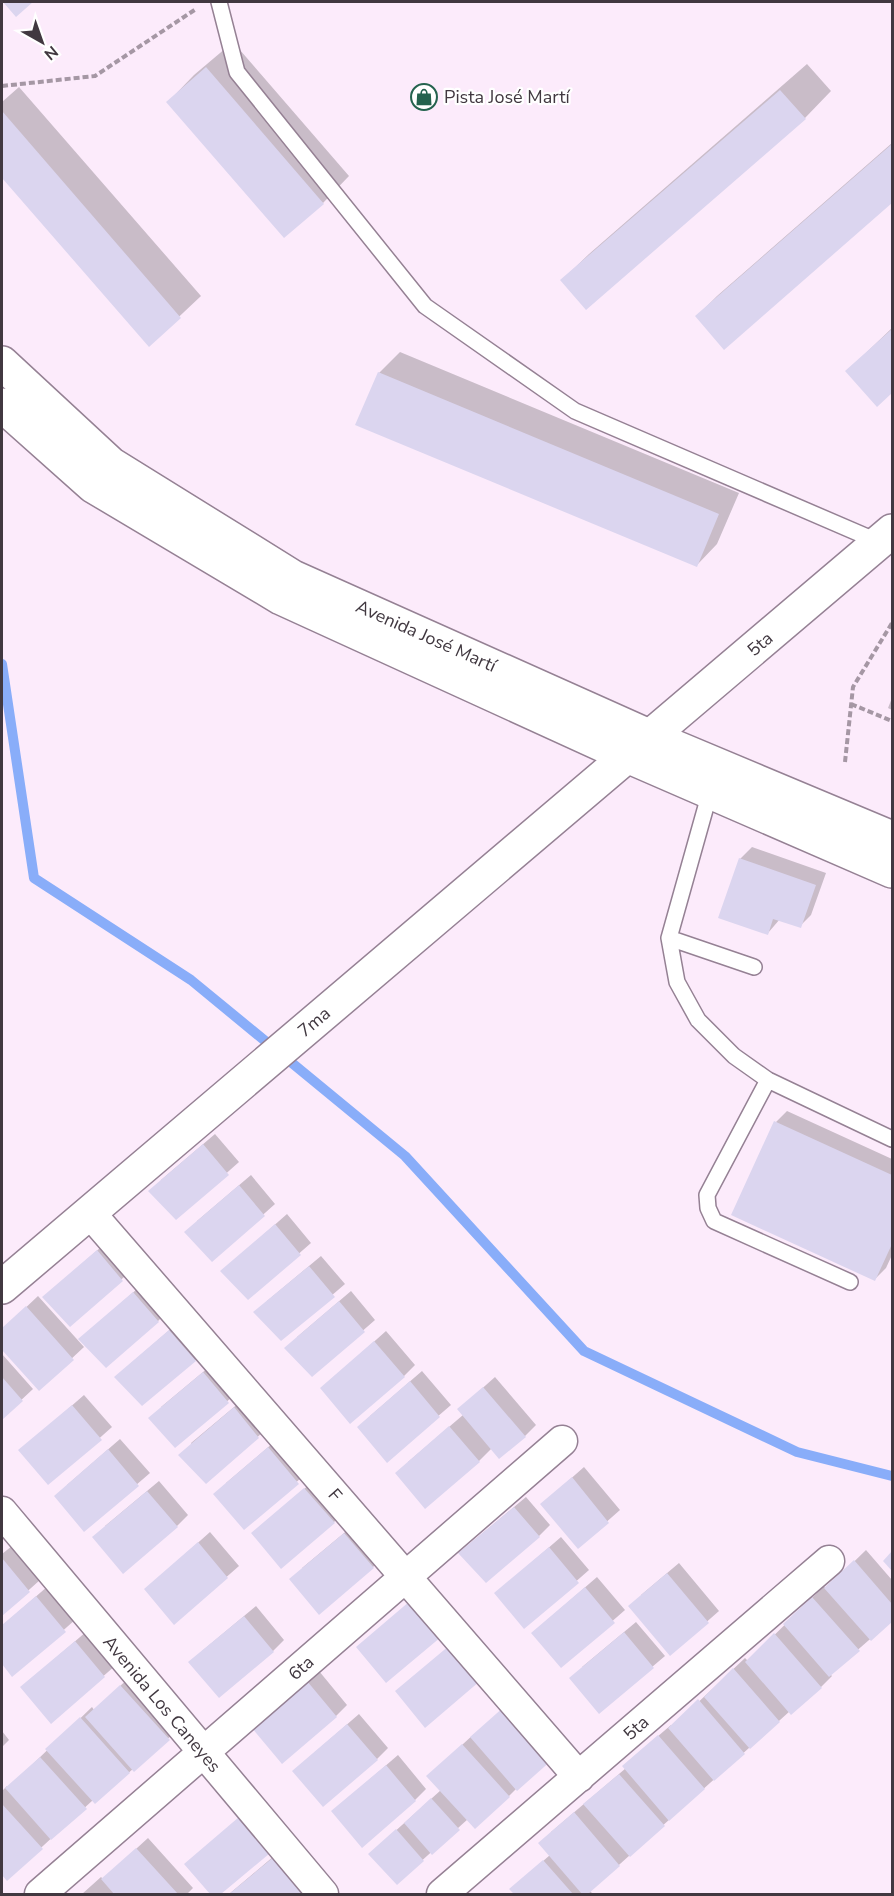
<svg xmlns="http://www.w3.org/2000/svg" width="894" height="1896" font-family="'Nunito Sans',sans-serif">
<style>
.shadow{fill:#0003}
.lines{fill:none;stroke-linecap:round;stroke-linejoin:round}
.stream{stroke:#89adf9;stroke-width:10}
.building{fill:#dbd5ef}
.service-casing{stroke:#958194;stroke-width:18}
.minor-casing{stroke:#958194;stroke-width:33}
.tertiary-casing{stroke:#958194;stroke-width:36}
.secondary-casing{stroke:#958194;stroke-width:36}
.path{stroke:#a597a4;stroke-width:4;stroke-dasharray:6 3;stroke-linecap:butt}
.service{stroke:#fff;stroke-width:15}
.minor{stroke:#fff;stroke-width:30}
.tertiary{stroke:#fff;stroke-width:33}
.secondary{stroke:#fff;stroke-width:33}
.labels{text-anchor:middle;stroke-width:4.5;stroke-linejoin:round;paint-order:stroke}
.poi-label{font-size:18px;fill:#413840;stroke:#fff;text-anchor:start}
.street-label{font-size:18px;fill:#413840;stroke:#fff}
</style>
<rect width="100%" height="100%" fill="#fcebfb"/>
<path class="shadow" d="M 233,42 L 349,176 L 323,203 L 168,102 L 194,75 Z
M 807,64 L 831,91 L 805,118 L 586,308 L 562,280 L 589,254 Z
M 19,87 L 201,296 L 149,345 L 2,176 L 2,102 Z
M 892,143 L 892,201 L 724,347 L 697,316 L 717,296 Z
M 892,328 L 892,391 L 877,405 L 847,371 Z
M 400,352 L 739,493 L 717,544 L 697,565 L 379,373 Z
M 892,698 L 892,710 L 888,708 Z
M 752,847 L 826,873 L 811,915 L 800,926 L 780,919 L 768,933 L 740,859 Z
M 787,1111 L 892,1159 L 892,1255 L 886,1268 L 875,1279 L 776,1122 Z
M 215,1134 L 239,1162 L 176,1218 L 161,1180 Z
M 251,1175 L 275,1204 L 212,1260 L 197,1221 Z
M 287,1214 L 311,1243 L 248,1298 L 222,1271 Z
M 109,1240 L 133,1269 L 70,1325 L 44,1297 Z
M 321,1256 L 345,1284 L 281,1339 L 267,1301 Z
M 145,1282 L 169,1310 L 158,1321 L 80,1339 Z
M 351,1291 L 375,1320 L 312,1375 L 297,1337 Z
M 38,1296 L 84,1347 L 39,1389 L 2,1348 L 2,1330 Z
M 181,1320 L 206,1349 L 195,1360 L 128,1366 Z
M 386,1331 L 415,1365 L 404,1376 L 322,1388 Z
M 2,1354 L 33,1389 L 2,1418 Z
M 215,1362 L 240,1390 L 176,1446 L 161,1407 Z
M 422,1371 L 451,1405 L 387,1460 L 370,1416 Z
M 495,1377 L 536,1425 L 525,1436 L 492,1448 L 479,1461 L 408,1462 L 463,1415 L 459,1409 Z
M 84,1395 L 112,1427 L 49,1483 L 21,1450 Z
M 246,1397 L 270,1426 L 206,1482 L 191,1443 Z
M 280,1437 L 309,1471 L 244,1528 L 226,1483 Z
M 120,1439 L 150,1473 L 84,1530 L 67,1485 Z
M 584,1467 L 620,1510 L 578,1547 L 542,1504 Z
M 317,1478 L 345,1511 L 334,1522 L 265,1522 Z
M 159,1481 L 188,1515 L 177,1526 L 105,1526 Z
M 526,1497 L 550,1525 L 539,1536 L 472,1542 Z
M 356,1523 L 384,1556 L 373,1567 L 302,1568 Z
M 210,1532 L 239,1566 L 174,1623 L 146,1589 Z
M 561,1537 L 589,1570 L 524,1627 L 496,1593 Z
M 12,1546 L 40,1580 L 2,1614 L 2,1554 Z
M 866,1550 L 892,1580 L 892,1620 L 830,1674 L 832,1676 L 821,1687 L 790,1711 L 590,1891 L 593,1894 L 516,1894 L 511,1889 L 550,1855 L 551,1832 L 626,1768 L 636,1755 L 671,1725 L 672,1727 L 745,1658 L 748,1661 L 824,1586 L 826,1589 Z
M 679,1563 L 719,1611 L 670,1654 L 641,1595 Z
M 597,1577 L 625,1610 L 561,1666 L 545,1622 Z
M 48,1586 L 76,1619 L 13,1675 L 2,1662 L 2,1626 Z
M 256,1606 L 284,1640 L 273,1651 L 202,1651 Z
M 636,1622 L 665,1656 L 599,1712 L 582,1667 Z
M 87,1631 L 116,1665 L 51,1722 L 22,1687 Z
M 319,1671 L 347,1705 L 336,1716 L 254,1728 Z
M 132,1675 L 180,1728 L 95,1802 L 93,1800 L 7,1879 L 2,1873 L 2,1791 L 7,1786 L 8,1788 L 92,1707 L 94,1710 Z
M 359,1714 L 388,1748 L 377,1759 L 306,1760 Z
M 2,1731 L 9,1740 L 2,1747 Z
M 474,1734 L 517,1788 L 509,1796 L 468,1819 L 397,1883 L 382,1843 L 441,1790 L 440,1765 Z
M 398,1755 L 426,1789 L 415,1800 L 333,1811 Z
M 148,1838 L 193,1888 L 187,1894 L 82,1894 L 101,1877 L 103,1879 Z
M 287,1845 L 305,1890 L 300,1894 L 229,1894 Z"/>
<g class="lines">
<path class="stream" d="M 2,664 L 34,878 L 191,980 L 405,1156 L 584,1351 L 797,1452 L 892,1476"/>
</g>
<path class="building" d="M 3,2 L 33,2 L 16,17 Z
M 206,67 L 324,204 L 284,238 L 166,102 Z
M 780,90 L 806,119 L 586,310 L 560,280 Z
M 2,111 L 181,318 L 149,347 L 2,178 Z
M 892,144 L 892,203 L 724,350 L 695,316 Z
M 892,329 L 892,393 L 877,407 L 845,371 Z
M 378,372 L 719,514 L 697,567 L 355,425 Z
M 739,858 L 816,885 L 801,928 L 773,919 L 768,935 L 718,918 Z
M 774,1121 L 892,1175 L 892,1244 L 875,1281 L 731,1215 Z
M 203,1144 L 229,1175 L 176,1220 L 148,1191 Z
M 239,1185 L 265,1216 L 212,1262 L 184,1232 Z
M 275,1224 L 301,1255 L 248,1300 L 220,1271 Z
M 97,1250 L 123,1281 L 70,1327 L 42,1297 Z
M 309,1266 L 335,1297 L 281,1341 L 253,1312 Z
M 133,1292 L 159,1322 L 106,1368 L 78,1339 Z
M 339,1301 L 365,1332 L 312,1377 L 284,1348 Z
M 26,1306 L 74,1360 L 39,1391 L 2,1350 L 2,1328 Z
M 169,1330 L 196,1361 L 142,1406 L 114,1377 Z
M 374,1341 L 405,1377 L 350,1424 L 320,1388 Z
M 203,1372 L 229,1403 L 175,1448 L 148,1418 Z
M 2,1377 L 23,1401 L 2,1420 Z
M 410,1381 L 440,1417 L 387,1463 L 357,1427 Z
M 483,1387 L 526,1437 L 499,1459 L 457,1409 Z
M 72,1405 L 102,1440 L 48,1485 L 18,1450 Z
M 234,1407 L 259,1438 L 206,1484 L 178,1455 Z
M 449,1426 L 480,1462 L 425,1509 L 395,1473 Z
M 268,1447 L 299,1484 L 244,1530 L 213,1494 Z
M 108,1449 L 139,1486 L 84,1532 L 54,1496 Z
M 572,1477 L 609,1523 L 578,1549 L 540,1504 Z
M 304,1488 L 335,1523 L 281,1569 L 251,1533 Z
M 147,1491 L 178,1527 L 123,1574 L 92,1537 Z
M 514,1507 L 540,1537 L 486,1583 L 458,1553 Z
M 344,1533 L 374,1568 L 319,1615 L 289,1579 Z
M 198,1542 L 228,1578 L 174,1625 L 144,1589 Z
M 549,1547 L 579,1583 L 524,1629 L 494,1593 Z
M 892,1551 L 892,1571 L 883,1561 Z
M 2,1558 L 30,1592 L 2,1616 Z
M 854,1560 L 892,1604 L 892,1622 L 871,1641 L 824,1588 Z
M 667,1573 L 709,1623 L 670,1656 L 628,1606 Z
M 585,1587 L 615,1623 L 561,1668 L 531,1633 Z
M 36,1596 L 66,1632 L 12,1677 L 2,1664 L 2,1625 Z
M 812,1597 L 860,1651 L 829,1677 L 783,1624 Z
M 410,1601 L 441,1637 L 386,1683 L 356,1647 Z
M 244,1616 L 274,1652 L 219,1698 L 188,1662 Z
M 624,1632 L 654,1668 L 599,1714 L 569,1678 Z
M 774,1633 L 822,1688 L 791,1715 L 745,1662 Z
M 75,1641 L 105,1677 L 51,1724 L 20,1687 Z
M 450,1645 L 480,1681 L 425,1728 L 395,1691 Z
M 733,1668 L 780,1722 L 750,1749 L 704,1697 Z
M 307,1681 L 337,1717 L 282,1764 L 252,1728 Z
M 120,1685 L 170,1740 L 134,1772 L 85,1717 Z
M 698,1699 L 745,1754 L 714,1781 L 668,1728 Z
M 505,1706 L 553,1759 L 517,1791 L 470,1737 Z
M 80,1717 L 130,1773 L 95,1804 L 45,1749 Z
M 347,1724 L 378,1760 L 323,1807 L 292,1771 Z
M 658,1735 L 705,1789 L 669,1821 L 622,1766 Z
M 462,1744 L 510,1797 L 475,1829 L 426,1776 Z
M 40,1757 L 87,1809 L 51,1840 L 5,1788 Z
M 386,1765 L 416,1801 L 362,1848 L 331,1811 Z
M 619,1774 L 665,1826 L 630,1857 L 583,1804 Z
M 431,1798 L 460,1830 L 432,1855 L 404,1823 Z
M 2,1804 L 43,1849 L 7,1881 L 2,1875 Z
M 574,1812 L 620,1866 L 588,1894 L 582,1894 L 538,1843 Z
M 239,1817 L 269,1854 L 221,1894 L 210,1894 L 184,1864 Z
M 396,1829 L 424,1861 L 397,1885 L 368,1854 Z
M 136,1848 L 178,1894 L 114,1894 L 101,1879 Z
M 275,1856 L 306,1891 L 302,1894 L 229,1894 Z
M 543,1860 L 573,1894 L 514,1894 L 509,1889 Z"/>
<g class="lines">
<defs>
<path id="service" d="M 219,2 L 237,72 L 425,306 L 575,411 L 879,542
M 710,792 L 669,938 L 677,982 L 698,1020 L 734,1056 L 768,1080 L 892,1139
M 669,938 L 754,967
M 768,1080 L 707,1195 L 708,1208 L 714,1221 L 850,1282"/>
<path id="minor" d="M 90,1213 L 579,1777
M 2,1512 L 323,1894
M 40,1894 L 562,1441
M 442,1894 L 829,1561"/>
<path id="tertiary" d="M 2,1287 L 892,531"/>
<path id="secondary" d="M 2,363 L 111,464 L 293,577 L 651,737 L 892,838
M 2,405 L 93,486 L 281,598 L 627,756 L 892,871"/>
</defs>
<use href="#service" class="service-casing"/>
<use href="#minor" class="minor-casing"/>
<use href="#tertiary" class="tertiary-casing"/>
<use href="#secondary" class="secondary-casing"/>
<path class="path" d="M 2,86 L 95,76 L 196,9
M 851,704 L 892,721
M 845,762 L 853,687 L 892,623"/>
<use href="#service" class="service"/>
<use href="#minor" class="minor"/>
<use href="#tertiary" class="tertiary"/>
<use href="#secondary" class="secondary"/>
</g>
<defs>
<symbol id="shop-ring" viewBox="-11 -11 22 22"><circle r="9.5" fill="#fff" stroke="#24624e" stroke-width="1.5"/><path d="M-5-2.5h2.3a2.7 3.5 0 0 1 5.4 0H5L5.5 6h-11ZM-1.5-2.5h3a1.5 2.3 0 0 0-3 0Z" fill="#24624e"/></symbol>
</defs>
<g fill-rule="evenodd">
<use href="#shop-ring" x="409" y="82" width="30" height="30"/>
</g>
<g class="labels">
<g class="poi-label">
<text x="444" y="103">Pista José Martí</text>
</g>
<g class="street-label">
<text transform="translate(426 636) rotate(24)" y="6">Avenida José Martí</text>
<text transform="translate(760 644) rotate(-40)" y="6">5ta</text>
<text transform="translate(314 1022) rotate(-40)" y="6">7ma</text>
<text transform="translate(335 1495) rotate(49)" y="6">F</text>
<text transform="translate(301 1668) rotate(-41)" y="6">6ta</text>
<text transform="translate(162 1704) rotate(50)" y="6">Avenida Los Caneyes</text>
<text transform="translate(636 1728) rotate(-41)" y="6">5ta</text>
</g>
</g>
<rect width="894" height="1896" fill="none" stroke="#413840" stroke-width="6"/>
<g transform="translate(42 42) rotate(140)" stroke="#ffffff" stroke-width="4.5" paint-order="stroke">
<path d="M0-4.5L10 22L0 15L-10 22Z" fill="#413840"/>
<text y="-9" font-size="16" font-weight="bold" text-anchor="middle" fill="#413840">N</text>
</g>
</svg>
